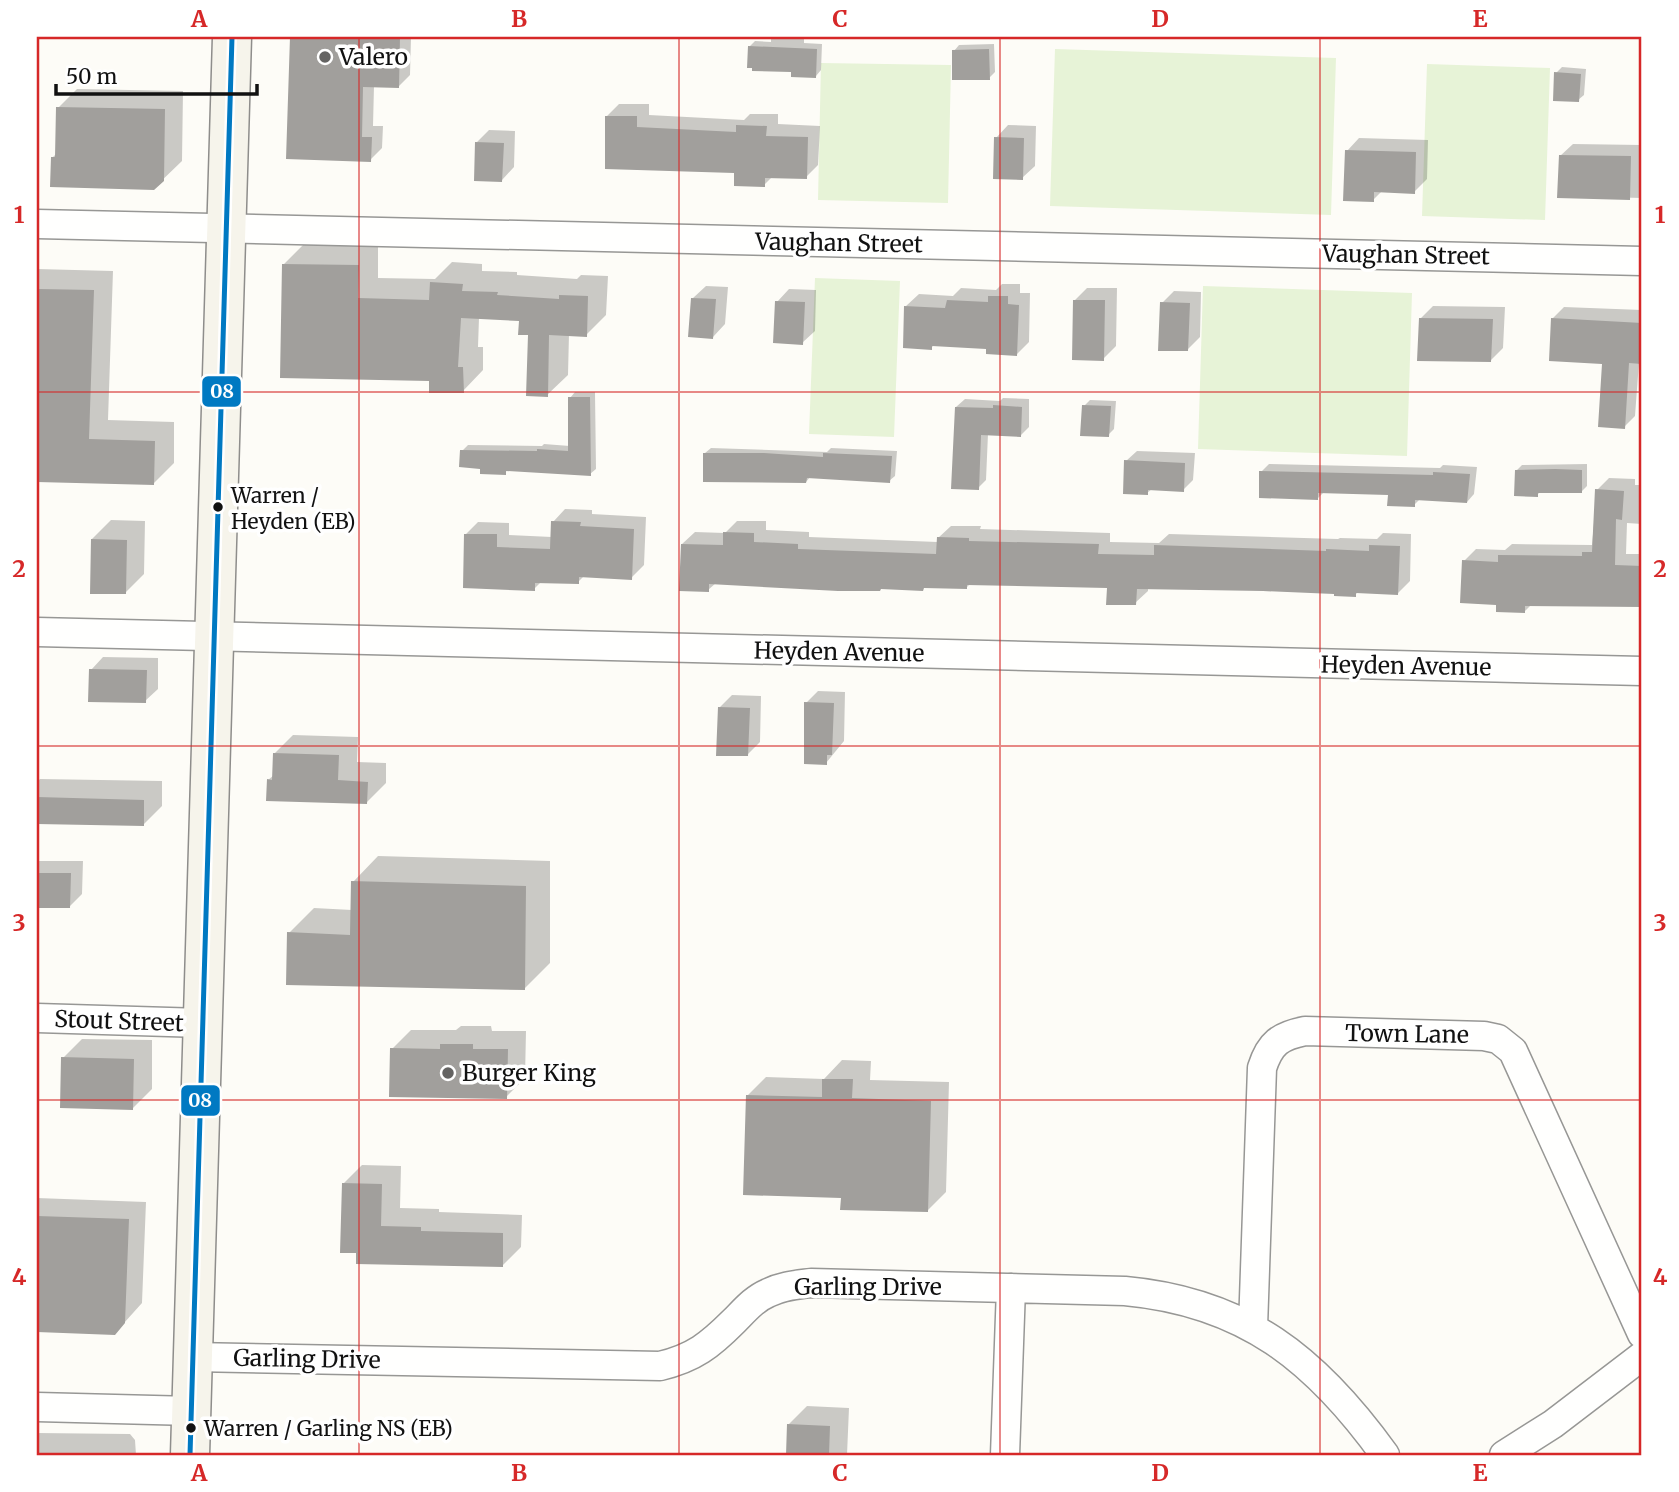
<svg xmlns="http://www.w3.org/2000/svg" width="1679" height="1492" font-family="Merriweather,serif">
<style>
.green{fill:#e7f3d7}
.shadow{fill:#0003}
.building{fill:#a19f9c}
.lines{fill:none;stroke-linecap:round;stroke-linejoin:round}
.minor-casing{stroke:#979795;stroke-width:31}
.secondary-casing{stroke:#8e8d8b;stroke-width:41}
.minor{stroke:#fffffe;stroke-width:28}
.secondary{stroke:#f6f4eb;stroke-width:38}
.bus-1-casing{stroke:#fff;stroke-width:10}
.bus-1{stroke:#0079c2;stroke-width:5}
.grid{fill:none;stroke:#d62828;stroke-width:2;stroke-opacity:0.55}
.poi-dot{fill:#646362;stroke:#fff;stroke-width:2.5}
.bus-dot{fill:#111;stroke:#fff;stroke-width:2.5}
.labels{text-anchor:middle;stroke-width:7;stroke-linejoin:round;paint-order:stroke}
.bus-label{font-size:21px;fill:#111;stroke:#fff;text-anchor:start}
.poi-label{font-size:23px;fill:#111;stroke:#fff;text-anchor:start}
.street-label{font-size:23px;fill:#111;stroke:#fff}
.line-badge{stroke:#fff;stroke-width:2.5}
.badge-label{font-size:19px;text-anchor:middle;font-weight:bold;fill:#fff}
.neatline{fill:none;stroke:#d62828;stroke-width:2.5}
.grid-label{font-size:23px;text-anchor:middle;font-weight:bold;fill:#d62828}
</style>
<rect width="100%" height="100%" fill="#fdfcf7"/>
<path class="green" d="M 1055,49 L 1336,58 L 1331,215 L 1050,206 Z
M 821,63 L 951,65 L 948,203 L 818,200 Z
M 1427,64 L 1550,68 L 1545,220 L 1422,216 Z
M 815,278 L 900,281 L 894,437 L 809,434 Z
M 1203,286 L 1412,293 L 1407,456 L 1198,449 Z"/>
<path class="shadow" d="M 292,37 L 411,37 L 410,75 L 398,87 L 374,86 L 373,126 L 383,126 L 382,148 L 370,160 L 288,157 Z
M 771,37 L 804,37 L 804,43 L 822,44 L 821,70 L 816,76 L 793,70 L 749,47 L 755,41 L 771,42 Z
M 994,44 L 995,72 L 989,78 L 954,51 L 959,45 Z
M 1562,67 L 1586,69 L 1584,95 L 1578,100 L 1556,73 Z
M 1642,74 L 1642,103 L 1640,103 L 1641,76 Z
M 77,89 L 183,91 L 182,161 L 154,188 L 52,158 L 57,153 L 58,108 Z
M 619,104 L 649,104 L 649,115 L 744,120 L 750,114 L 778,114 L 778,124 L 820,126 L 818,165 L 806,177 L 773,176 L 764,185 L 607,116 Z
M 1008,125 L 1036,126 L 1035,166 L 1022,178 L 996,138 Z
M 489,130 L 515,131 L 514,167 L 502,180 L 477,142 Z
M 1359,138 L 1428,140 L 1427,179 L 1414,192 L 1382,191 L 1373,200 L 1347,151 Z
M 1573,144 L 1642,145 L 1642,198 L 1559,196 L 1560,156 Z
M 304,244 L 378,246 L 378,278 L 435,279 L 452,262 L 482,264 L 482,271 L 517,272 L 517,275 L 577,279 L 581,275 L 608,276 L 606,315 L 586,335 L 569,334 L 568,375 L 547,395 L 530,333 L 521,320 L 479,318 L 478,347 L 483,347 L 483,370 L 463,391 L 431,380 L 284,264 Z
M 37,269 L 113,271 L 108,420 L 174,422 L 174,463 L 154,483 L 37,480 L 39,324 L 37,324 Z
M 1002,284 L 1020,284 L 1020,293 L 1030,293 L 1029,342 L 1017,354 L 988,347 L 935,344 L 931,348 L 906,306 L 919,294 L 953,296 L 961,288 L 996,290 Z
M 706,286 L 728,287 L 725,324 L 713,337 L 693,298 Z
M 1087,288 L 1117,288 L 1116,346 L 1103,359 L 1075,300 Z
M 789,289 L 816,290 L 815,331 L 802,343 L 777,302 Z
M 1174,291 L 1201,292 L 1200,337 L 1187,350 L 1162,303 Z
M 1433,306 L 1505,307 L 1503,348 L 1491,360 L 1420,319 Z
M 1564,307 L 1642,310 L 1642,362 L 1639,362 L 1635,416 L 1624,427 L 1603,362 L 1552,319 Z
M 575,392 L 595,392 L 596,469 L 590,474 L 508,469 L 505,473 L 481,467 L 462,451 L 468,445 L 542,446 L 544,444 L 570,446 L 570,398 Z
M 1003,398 L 1029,399 L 1029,427 L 1021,435 L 988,434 L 986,480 L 978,488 L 956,407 L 965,399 L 1000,401 Z
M 1090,400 L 1116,401 L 1114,429 L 1108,435 L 1084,406 Z
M 711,448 L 827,452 L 831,448 L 897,451 L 895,476 L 889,481 L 810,477 L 806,482 L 705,453 Z
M 1137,451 L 1195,453 L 1193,480 L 1183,490 L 1152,489 L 1147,493 L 1126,461 Z
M 1269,464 L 1440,468 L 1443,465 L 1477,467 L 1474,494 L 1467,502 L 1421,498 L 1414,505 L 1389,493 L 1325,491 L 1318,498 L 1261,472 Z
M 1587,464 L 1587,486 L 1581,492 L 1540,492 L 1537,495 L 1517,470 L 1522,465 Z
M 1609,478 L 1635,479 L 1635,485 L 1642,485 L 1642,524 L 1627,523 L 1626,554 L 1642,554 L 1642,605 L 1531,605 L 1525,611 L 1498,603 L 1464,561 L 1476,549 L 1505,550 L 1512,544 L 1592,545 L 1597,490 Z
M 565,509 L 592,510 L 592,514 L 646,517 L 644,565 L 631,578 L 585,575 L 578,582 L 542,581 L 534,589 L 466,534 L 478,522 L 509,523 L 509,535 L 552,537 L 553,522 Z
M 111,520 L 145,521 L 144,574 L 125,593 L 92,539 Z
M 737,521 L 766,521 L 766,530 L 809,532 L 809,537 L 938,542 L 938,538 L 951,526 L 981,526 L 980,529 L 1110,533 L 1110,542 L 1159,543 L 1169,534 L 1338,539 L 1340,538 L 1377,539 L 1383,533 L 1411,534 L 1410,581 L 1398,593 L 1359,591 L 1355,595 L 1336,592 L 1148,587 L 1148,591 L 1135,603 L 1108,586 L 971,583 L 966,588 L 716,583 L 708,590 L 682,544 L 695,532 L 725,533 Z
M 103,657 L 158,658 L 158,689 L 145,701 L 91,670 Z
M 818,691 L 845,692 L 844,741 L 826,763 L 806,703 Z
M 732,695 L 761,696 L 760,742 L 748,754 L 719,708 Z
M 293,735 L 358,737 L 357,762 L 386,763 L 386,783 L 367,802 L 268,780 L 274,775 L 274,754 Z
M 40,779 L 162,781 L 162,806 L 143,825 L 37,823 L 37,782 Z
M 378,856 L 550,861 L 550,963 L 524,989 L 289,933 L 314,908 L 352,910 L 353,882 Z
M 37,861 L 83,861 L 82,894 L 70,906 L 37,906 Z
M 461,1026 L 491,1026 L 492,1031 L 526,1031 L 525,1078 L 506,1097 L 392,1049 L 411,1030 L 456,1030 Z
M 82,1039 L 152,1040 L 152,1089 L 133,1108 L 63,1058 Z
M 842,1060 L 871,1061 L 870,1080 L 949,1082 L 946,1192 L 927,1211 L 842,1196 L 747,1096 L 766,1077 L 824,1079 Z
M 362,1165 L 401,1166 L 400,1208 L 439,1209 L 439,1212 L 522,1215 L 521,1247 L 502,1266 L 358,1252 L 343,1184 Z
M 37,1198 L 146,1202 L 142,1303 L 115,1333 L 37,1330 Z
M 807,1406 L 849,1408 L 847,1455 L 787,1455 L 788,1425 Z
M 37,1433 L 130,1434 L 135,1440 L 136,1455 L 37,1455 Z"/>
<path class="building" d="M 290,37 L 400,37 L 399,88 L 363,87 L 362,137 L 372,137 L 371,162 L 286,159 Z
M 748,46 L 817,49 L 816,78 L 791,77 L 791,72 L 752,71 L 752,68 L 747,68 Z
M 989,49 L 990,80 L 952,80 L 952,50 Z
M 1554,72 L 1581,74 L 1579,102 L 1553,101 Z
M 56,107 L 165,109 L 164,181 L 154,190 L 50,187 L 51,157 L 55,157 Z
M 605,116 L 637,116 L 637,127 L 736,132 L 736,125 L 767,126 L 766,136 L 808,137 L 807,179 L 765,178 L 765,187 L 734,186 L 734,173 L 605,169 Z
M 994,137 L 1024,138 L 1023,180 L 993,179 Z
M 475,142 L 504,143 L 502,182 L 474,181 Z
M 1345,150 L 1416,152 L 1415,194 L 1374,192 L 1374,202 L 1343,201 Z
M 1559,155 L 1631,156 L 1630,200 L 1557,198 Z
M 282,264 L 359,265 L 358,298 L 429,300 L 430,282 L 463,284 L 462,291 L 498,292 L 497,295 L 559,299 L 559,295 L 588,296 L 587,337 L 549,335 L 548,397 L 526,396 L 528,335 L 518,335 L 519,321 L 461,318 L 458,367 L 463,367 L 464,393 L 429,393 L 429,381 L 280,378 Z
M 38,289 L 94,290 L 89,439 L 155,441 L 154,485 L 37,482 Z
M 988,296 L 1008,296 L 1008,304 L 1019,305 L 1017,356 L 986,354 L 986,349 L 932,346 L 932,350 L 903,348 L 904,306 L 945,308 L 947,300 L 988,302 Z
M 691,298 L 716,299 L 713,339 L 688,337 Z
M 1073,300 L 1105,300 L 1104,361 L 1072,360 Z
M 775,301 L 805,302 L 803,345 L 773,343 Z
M 1160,302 L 1190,303 L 1188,351 L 1158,351 Z
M 1419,318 L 1493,319 L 1491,362 L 1417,361 Z
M 1551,318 L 1642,323 L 1642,364 L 1629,363 L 1625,429 L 1598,427 L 1602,364 L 1549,361 Z
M 568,397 L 590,397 L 591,476 L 506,471 L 506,475 L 480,474 L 480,469 L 459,467 L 460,450 L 537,451 L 537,449 L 568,451 Z
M 993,405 L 1022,407 L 1021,437 L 981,435 L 979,490 L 951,489 L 955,407 L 993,408 Z
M 1082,405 L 1111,406 L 1109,437 L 1080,436 Z
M 703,453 L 764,453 L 823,457 L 823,453 L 892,456 L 890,483 L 807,478 L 806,483 L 703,482 Z
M 1124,460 L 1185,463 L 1184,492 L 1148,490 L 1148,495 L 1123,494 Z
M 1555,469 L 1582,470 L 1582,493 L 1538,493 L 1538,497 L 1514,496 L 1515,470 Z
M 1259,471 L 1433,475 L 1433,472 L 1470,474 L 1467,503 L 1415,500 L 1415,507 L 1387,506 L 1388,495 L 1318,493 L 1318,500 L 1259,498 Z
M 1595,489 L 1624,491 L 1622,520 L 1616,519 L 1615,565 L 1642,566 L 1642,607 L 1525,606 L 1525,613 L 1496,612 L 1496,605 L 1460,603 L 1462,560 L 1498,562 L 1498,555 L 1582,556 L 1582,552 L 1592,552 Z
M 551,521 L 581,522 L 580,526 L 634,529 L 632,580 L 579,577 L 579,584 L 535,583 L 535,591 L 463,588 L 464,534 L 497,534 L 497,547 L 550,549 Z
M 723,532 L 754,533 L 754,542 L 798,544 L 798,549 L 936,554 L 937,537 L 969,538 L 969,541 L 1099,544 L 1098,554 L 1154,555 L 1154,545 L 1326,551 L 1326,549 L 1369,551 L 1369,545 L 1400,546 L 1398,595 L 1356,593 L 1356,597 L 1334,596 L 1334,594 L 1263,591 L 1137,589 L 1136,605 L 1106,605 L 1107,588 L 967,585 L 967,589 L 924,588 L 923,591 L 881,589 L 880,591 L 838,591 L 709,584 L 709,592 L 679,591 L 681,544 L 723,545 Z
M 91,539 L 127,540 L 126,594 L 90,594 Z
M 89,669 L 147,670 L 146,703 L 88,702 Z
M 804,702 L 834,703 L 832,755 L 827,755 L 827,765 L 804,764 Z
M 718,707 L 750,708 L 748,756 L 716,756 Z
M 273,753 L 339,755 L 338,780 L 368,782 L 367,804 L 266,801 L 267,779 L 272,780 Z
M 37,797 L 144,800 L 144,826 L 37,824 Z
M 37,873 L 71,873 L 70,908 L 37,908 Z
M 351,881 L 526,886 L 525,990 L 286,985 L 287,932 L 350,935 Z
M 440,1044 L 473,1044 L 473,1049 L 508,1049 L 507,1099 L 389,1097 L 390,1048 L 440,1049 Z
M 61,1057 L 134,1059 L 133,1110 L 60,1108 Z
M 822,1079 L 853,1079 L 852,1098 L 931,1101 L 928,1212 L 840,1210 L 841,1198 L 743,1195 L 746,1095 L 822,1097 Z
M 342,1183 L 382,1184 L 381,1226 L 421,1227 L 421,1231 L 503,1233 L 503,1267 L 356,1264 L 356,1253 L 340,1253 Z
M 37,1216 L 129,1219 L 125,1323 L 115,1335 L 37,1332 Z
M 787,1424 L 830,1426 L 829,1455 L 786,1455 Z"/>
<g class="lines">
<defs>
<path id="minor" d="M 37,224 L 1642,261
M 37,632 L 1642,671
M 37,1018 L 202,1023
M 1253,1327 L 1262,1068 C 1270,1043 1280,1036 1305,1031 L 1484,1036 L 1498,1039 L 1513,1051 L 1642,1334
M 193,1357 L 660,1366 C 694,1358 710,1345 734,1321 C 745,1310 754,1299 768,1293 C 782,1286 796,1285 811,1283 L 1125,1291 C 1245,1302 1316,1359 1385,1455
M 37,1407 L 192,1411
M 1005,1455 L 1011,1288
M 1504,1455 L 1553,1424 L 1642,1356"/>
<path id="secondary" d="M 190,1455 L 232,37"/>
</defs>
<use href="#minor" class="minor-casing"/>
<use href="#secondary" class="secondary-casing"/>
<use href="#minor" class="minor"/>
<use href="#secondary" class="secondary"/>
<defs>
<path id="bus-1" d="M 190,1455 L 232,37"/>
</defs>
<use href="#bus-1" class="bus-1-casing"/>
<use href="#bus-1" class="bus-1"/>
</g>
<path class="grid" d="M 359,37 L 359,1455M 679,37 L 679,1455M 1000,37 L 1000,1455M 1320,37 L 1320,1455M 37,392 L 1642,392M 37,746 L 1642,746M 37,1100 L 1642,1100"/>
<g class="poi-dot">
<circle cx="325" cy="57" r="7"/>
<circle cx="448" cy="1073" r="7"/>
</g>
<g class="bus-dot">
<circle cx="218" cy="507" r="6"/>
<circle cx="191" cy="1428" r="6"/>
</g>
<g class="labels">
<g class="bus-label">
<text x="231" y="503">Warren /<tspan x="231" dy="26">Heyden (EB)</tspan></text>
<text x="204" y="1436">Warren / Garling NS (EB)</text>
</g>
<g class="poi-label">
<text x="339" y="65">Valero</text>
<text x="462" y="1081">Burger King</text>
</g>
<g class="street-label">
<text transform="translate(839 243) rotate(1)" y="8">Vaughan Street</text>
<text transform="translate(1406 255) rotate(1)" y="8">Vaughan Street</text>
<text transform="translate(839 652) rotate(1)" y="8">Heyden Avenue</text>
<text transform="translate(1406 666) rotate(1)" y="8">Heyden Avenue</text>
<text transform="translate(119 1021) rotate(2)" y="8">Stout Street</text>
<text transform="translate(1407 1034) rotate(1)" y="8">Town Lane</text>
<text x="868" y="1295">Garling Drive</text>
<text transform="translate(307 1359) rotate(1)" y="8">Garling Drive</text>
</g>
</g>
<g class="line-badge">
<rect x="201" y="375" width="41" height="33" rx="7" fill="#0079c2"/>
<rect x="180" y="1084" width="41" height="33" rx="7" fill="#0079c2"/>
</g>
<g class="badge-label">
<text x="222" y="398">08</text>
<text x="200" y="1107">08</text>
</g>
<rect width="1679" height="1492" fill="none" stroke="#ffffff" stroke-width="77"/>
<path d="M56 84v10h201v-10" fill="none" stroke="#111111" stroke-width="3.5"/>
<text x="66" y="84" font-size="21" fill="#111111" stroke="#ffffff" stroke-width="5" paint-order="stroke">50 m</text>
<rect x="38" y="38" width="1602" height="1416" class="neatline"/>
<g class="grid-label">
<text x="199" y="27">A</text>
<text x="519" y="27">B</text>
<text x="840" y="27">C</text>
<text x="1160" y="27">D</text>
<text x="1480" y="27">E</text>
<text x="19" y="223">1</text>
<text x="1660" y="223">1</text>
<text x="19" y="577">2</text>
<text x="1660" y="577">2</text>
<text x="19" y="931">3</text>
<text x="1660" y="931">3</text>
<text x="19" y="1285">4</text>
<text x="1660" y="1285">4</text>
<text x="199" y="1481">A</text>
<text x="519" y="1481">B</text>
<text x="840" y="1481">C</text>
<text x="1160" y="1481">D</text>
<text x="1480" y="1481">E</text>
</g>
</svg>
